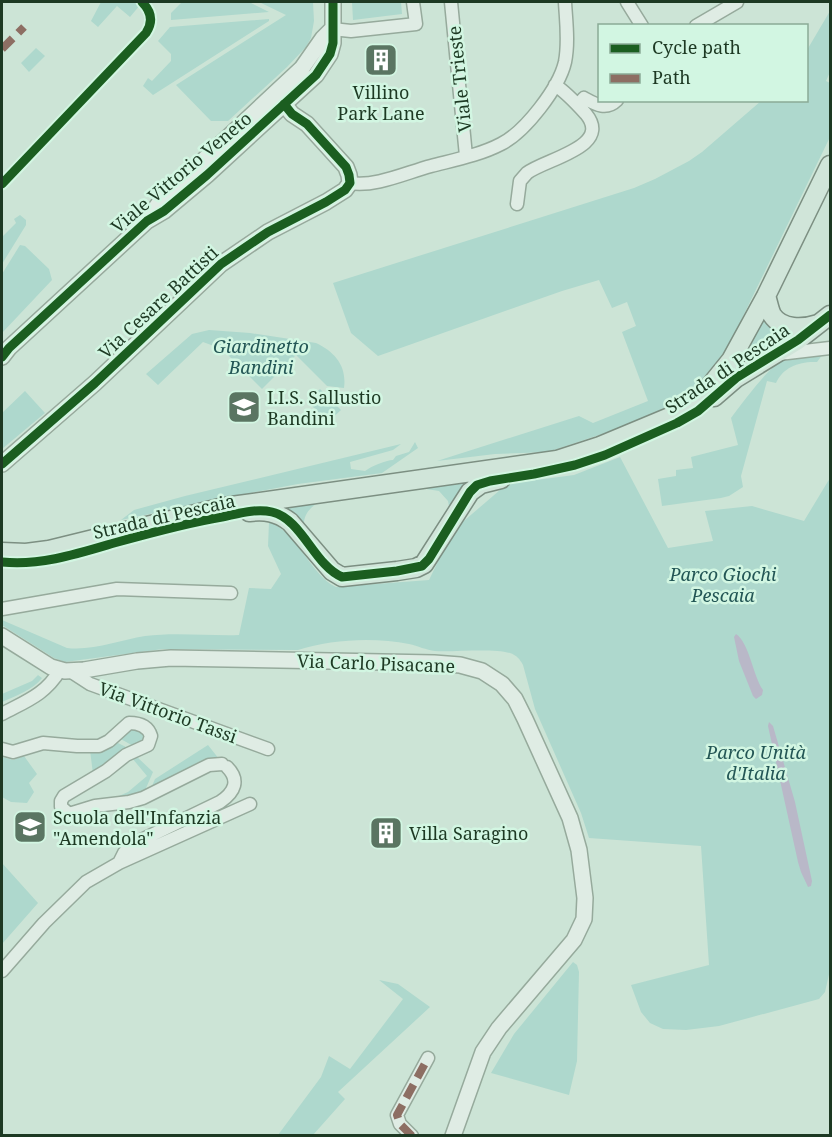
<svg xmlns="http://www.w3.org/2000/svg" width="832" height="1137" font-family="'Noto Serif',serif">
<style>
.green{fill:#aed8cd}
.water{fill:#b9b8c8}
.lines{fill:none;stroke-linecap:round;stroke-linejoin:round}
.minor-casing{stroke:#96aa9c;stroke-width:15}
.tertiary-casing{stroke:#96aa9c;stroke-width:18}
.primary-casing{stroke:#7c8f82;stroke-width:21}
.minor{stroke:#dfece4;stroke-width:12}
.tertiary{stroke:#dfece4;stroke-width:15}
.primary{stroke:#d0e5d9;stroke-width:18}
.quiet{stroke:#8d6e63;stroke-width:8;stroke-dasharray:15 8;stroke-linecap:butt}
.cycleway-casing{stroke:#d2f6e2;stroke-width:13}
.cycleway{stroke:#1b5e20;stroke-width:9}
.labels{text-anchor:middle;dominant-baseline:central;stroke-width:5;stroke-linejoin:round;paint-order:stroke}
.street-label{font-size:18px;fill:#1d3923;stroke:#d2f6e2}
.poi-label{font-size:18px;fill:#1d3923;stroke:#d2f6e2;text-anchor:start}
.park-label{font-size:18px;font-style:italic;fill:#235655;stroke:#d2f6e2}
</style>
<rect width="100%" height="100%" fill="#cce4d6"/>
<path class="green" d="M101 2H136L140 5 130 17 117 6 98 27 91 21Z
M182 2H249L269 12 171 20V13Z
M259 2H313L314 21 311 38 306 47 287 67 228 121H211L176 85 286 15Z
M352 2H401L402 14 353 20Z
M830 11V72L826 81 830 83V137L732 339 720 358 696 387 675 405 647 419 548 452 495 454 437 461 579 416 593 423 648 401 622 332 636 326 627 302 612 308 599 280 562 291 378 356 351 333 333 283 634 188 655 179 689 161 702 152 761 101 806 100 807 50Z
M269 19V21L153 95 143 86 148 78 152 81 171 61V54L158 41 170 27Z
M36 48 45 56 29 72 21 63Z
M20 215 26 220V225L2 264V237L16 223 14 219Z
M20 245 25 246 49 269 52 280 2 333V274Z
M763 319 774 329 787 337 746 362 744 359 745 354Z
M209 330 250 333 316 343C335 352 347 366 344 388L327 386 296 355 262 389 222 349 203 342 158 385 146 374 192 334Z
M821 353 823 354 817 362C800 361 783 367 776 383L767 381 741 476 743 487 729 496 721 498 662 506 658 479 676 476V470L693 468 691 457 738 445 731 418C740 406 768 368 780 362 792 356 808 355 821 353Z
M320 389 341 410 328 422 307 401Z
M25 391 45 413 2 449V413Z
M415 442 418 448 382 473 298 484 240 495 121 520 134 510 185 496 401 444 393 450 350 462 351 469 365 471C370 467 386 460 393 460L396 456 409 452Z
M620 457 668 548 713 541 705 511 752 506 804 521 830 478V970L825 992 819 999 719 1026 686 1030 663 1029 650 1023 641 1012 631 985 709 965 701 846 589 838 581 813 535 709 523 665C520 659 516 655 510 653 492 648 456 652 435 651 426 650 418 646 409 644 375 637 331 639 298 650L163 649 65 662 54 658 2 625V620L67 648C93 651 120 640 145 636 175 632 209 636 239 635L249 588 271 589 281 574 268 546 269 522C299 533 310 575 336 587L429 580 445 547 458 526 507 484 574 475Z
M483 477 450 511 448 501 439 491 420 488Z
M322 500C311 507 303 513 304 527L279 507Z
M11 655 42 678C33 690 15 696 2 702V694L32 681 38 675Z
M140 727 147 739 135 747 119 738 132 728Z
M116 742 130 749 93 774 90 750Z
M208 745 219 759 149 793 155 779Z
M24 756 37 774 29 783 34 792 27 803 11 802 2 797V757L13 760Z
M136 756 153 772 143 795 110 800 128 792 147 776 132 758Z
M2 863 38 903 2 944Z
M573 962 577 965 579 972 577 1061 569 1095 491 1073 514 1034Z
M379 980 398 984 430 1007 338 1092 345 1099 313 1135H278L321 1077 329 1056 350 1069 403 999Z"/>
<path class="water" d="M736 634C749 642 753 676 763 690L762 695 756 699 753 696 739 661 734 637Z
M769 722 773 726 795 802 812 881 811 886 808 887 801 872 798 862 768 726Z"/>
<g class="lines">
<g class="minor-casing">
<path id="minor" d="M451 2 466 156
M627 2 642 26
M696 26 737 2
M332 29 351 31 416 24 413 2
M578 105 584 98C595 104 606 111 617 100
M350 183C376 187 405 173 431 166 454 160 480 155 501 144 525 132 559 88 565 62 569 42 566 21 565 2
M517 204 520 181 527 173C545 159 613 147 586 114 576 103 567 93 555 85
M779 354 830 348
M2 609 117 589 231 593
M70 671 90 684 268 749
M2 714C26 701 45 695 60 670
M2 749 13 752 43 743 77 746H99L109 741 129 723C139 723 148 726 151 736L148 745 126 755 106 771 64 796 61 801V807L69 814 95 806 129 802 143 798 209 765 222 764
M119 863 124 853 131 845 220 802C235 792 240 780 227 767
M2 971 44 923 86 882 119 863 250 804
M412 1136 400 1124 397 1115 428 1058"/>
</g>
<g class="tertiary-casing">
<path id="tertiary" d="M149 217 163 198 302 68 323 38 332 29
M2 357 9 348 147 221 164 211 207 175 316 75 330 54 333 43V2
M2 464 95 383 221 264 268 232 326 202 345 190 350 183 349 175 346 167 307 124 292 114 284 104
M2 636 51 667 65 671 84 670 137 661 171 658 434 663 460 665 482 671 502 684 515 699 525 719 570 818 579 850 585 898 584 919 574 940 499 1028 483 1052 453 1136"/>
</g>
<g class="primary-casing">
<path id="primary" d="M766 296C768 301 769 309 772 315 782 330 803 329 818 324
M714 397 736 378 798 340 830 315
M249 512C265 510 277 512 290 522L332 571 342 577 397 571 416 568 424 564 470 492 481 484 501 479
M2 552 26 553 49 550 224 507 557 460 600 446 672 416 706 391 731 360 766 296 830 165"/>
</g>
<use href="#minor" class="minor"/>
<use href="#tertiary" class="tertiary"/>
<use href="#primary" class="primary"/>
<path class="quiet" d="M2 49 24 27
M412 1136 400 1124 397 1115 428 1058"/>
<g class="cycleway-casing">
<path id="cycleway" d="M2 184 146 33C154 21 151 11 142 2
M2 357 9 348 147 221 164 211 207 175 316 75 330 54 333 43V2
M2 464 95 383 221 264 268 232 326 202 345 190 350 183 349 175 346 167 307 124 292 114 284 104
M2 562C40 566 77 554 114 543 150 533 186 523 222 517 237 514 256 508 272 512 302 519 314 565 342 577L397 571 422 566 429 559 470 492 477 485 490 481 534 474 575 465 605 455 677 423 698 411 736 378 798 340 830 315"/>
</g>
<use href="#cycleway" class="cycleway"/>
</g>
<defs>
<g id="building-square" transform="scale(1.725)"><rect x="-9" y="-9" width="18" height="18" rx="4" fill="#5a7562" stroke="#d2f6e2"/><path d="M-4-6H4V6H1V3H-1V6H-4ZM-2.5-4.3h1.7v1.8h-1.7ZM.8-4.3h1.7v1.8H.8ZM-2.5-1h1.7V.8h-1.7ZM.8-1h1.7V.8H.8Z" fill="#fff"/></g>
<g id="school-square" transform="scale(1.725)"><rect x="-9" y="-9" width="18" height="18" rx="4" fill="#5a7562" stroke="#d2f6e2"/><path d="M0-5L7-2L0 1L-7-2ZM-4 1L0 2.5L4 1V4Q0 6-4 4Z" fill="#fff"/></g>
</defs>
<g fill-rule="evenodd">
<use href="#building-square" x="381" y="60"/>
<use href="#school-square" x="244" y="407"/>
<use href="#school-square" x="30" y="827"/>
<use href="#building-square" x="386" y="833"/>
</g>
<g class="labels">
<g class="street-label">
<text transform="translate(459 79) rotate(-96)">Viale Trieste</text>
<text transform="translate(181 172) rotate(-40)">Viale Vittorio Veneto</text>
<text transform="translate(158 302) rotate(-43)">Via Cesare Battisti</text>
<text transform="translate(727 368) rotate(-34)">Strada di Pescaia</text>
<text transform="translate(164 516) rotate(-13)">Strada di Pescaia</text>
<text transform="translate(376 663) rotate(2)">Via Carlo Pisacane</text>
<text transform="translate(168 712) rotate(20)">Via Vittorio Tassi</text>
</g>
<g class="poi-label">
<text x="381" y="92" text-anchor="middle">Villino<tspan x="381" dy="21">Park Lane</tspan></text>
<text x="267" y="397">I.I.S. Sallustio<tspan x="267" dy="21">Bandini</tspan></text>
<text x="53" y="817">Scuola dell'Infanzia<tspan x="53" dy="21">"Amendola"</tspan></text>
<text x="409" y="833">Villa Saragino</text>
</g>
<g class="park-label">
<text x="261" y="346">Giardinetto<tspan x="261" dy="21">Bandini</tspan></text>
<text x="723" y="574">Parco Giochi<tspan x="723" dy="21">Pescaia</tspan></text>
<text x="756" y="752">Parco Unità<tspan x="756" dy="21">d'Italia</tspan></text>
</g>
</g>
<rect width="832" height="1137" fill="none" stroke="#1d3923" stroke-width="6"/>
<rect x="598" y="24" width="210" height="78" fill="#d2f6e2" stroke="#8aaa96" stroke-width="1.5"/>
<rect x="610" y="44" width="30" height="9" fill="#1b5e20" stroke="#8aaa96" stroke-width="1.5"/>
<text x="652" y="54" font-size="18" fill="#1d3923">Cycle path</text>
<rect x="610" y="74" width="30" height="9" fill="#8d6e63" stroke="#8aaa96" stroke-width="1.5"/>
<text x="652" y="84" font-size="18" fill="#1d3923">Path</text>
</svg>
